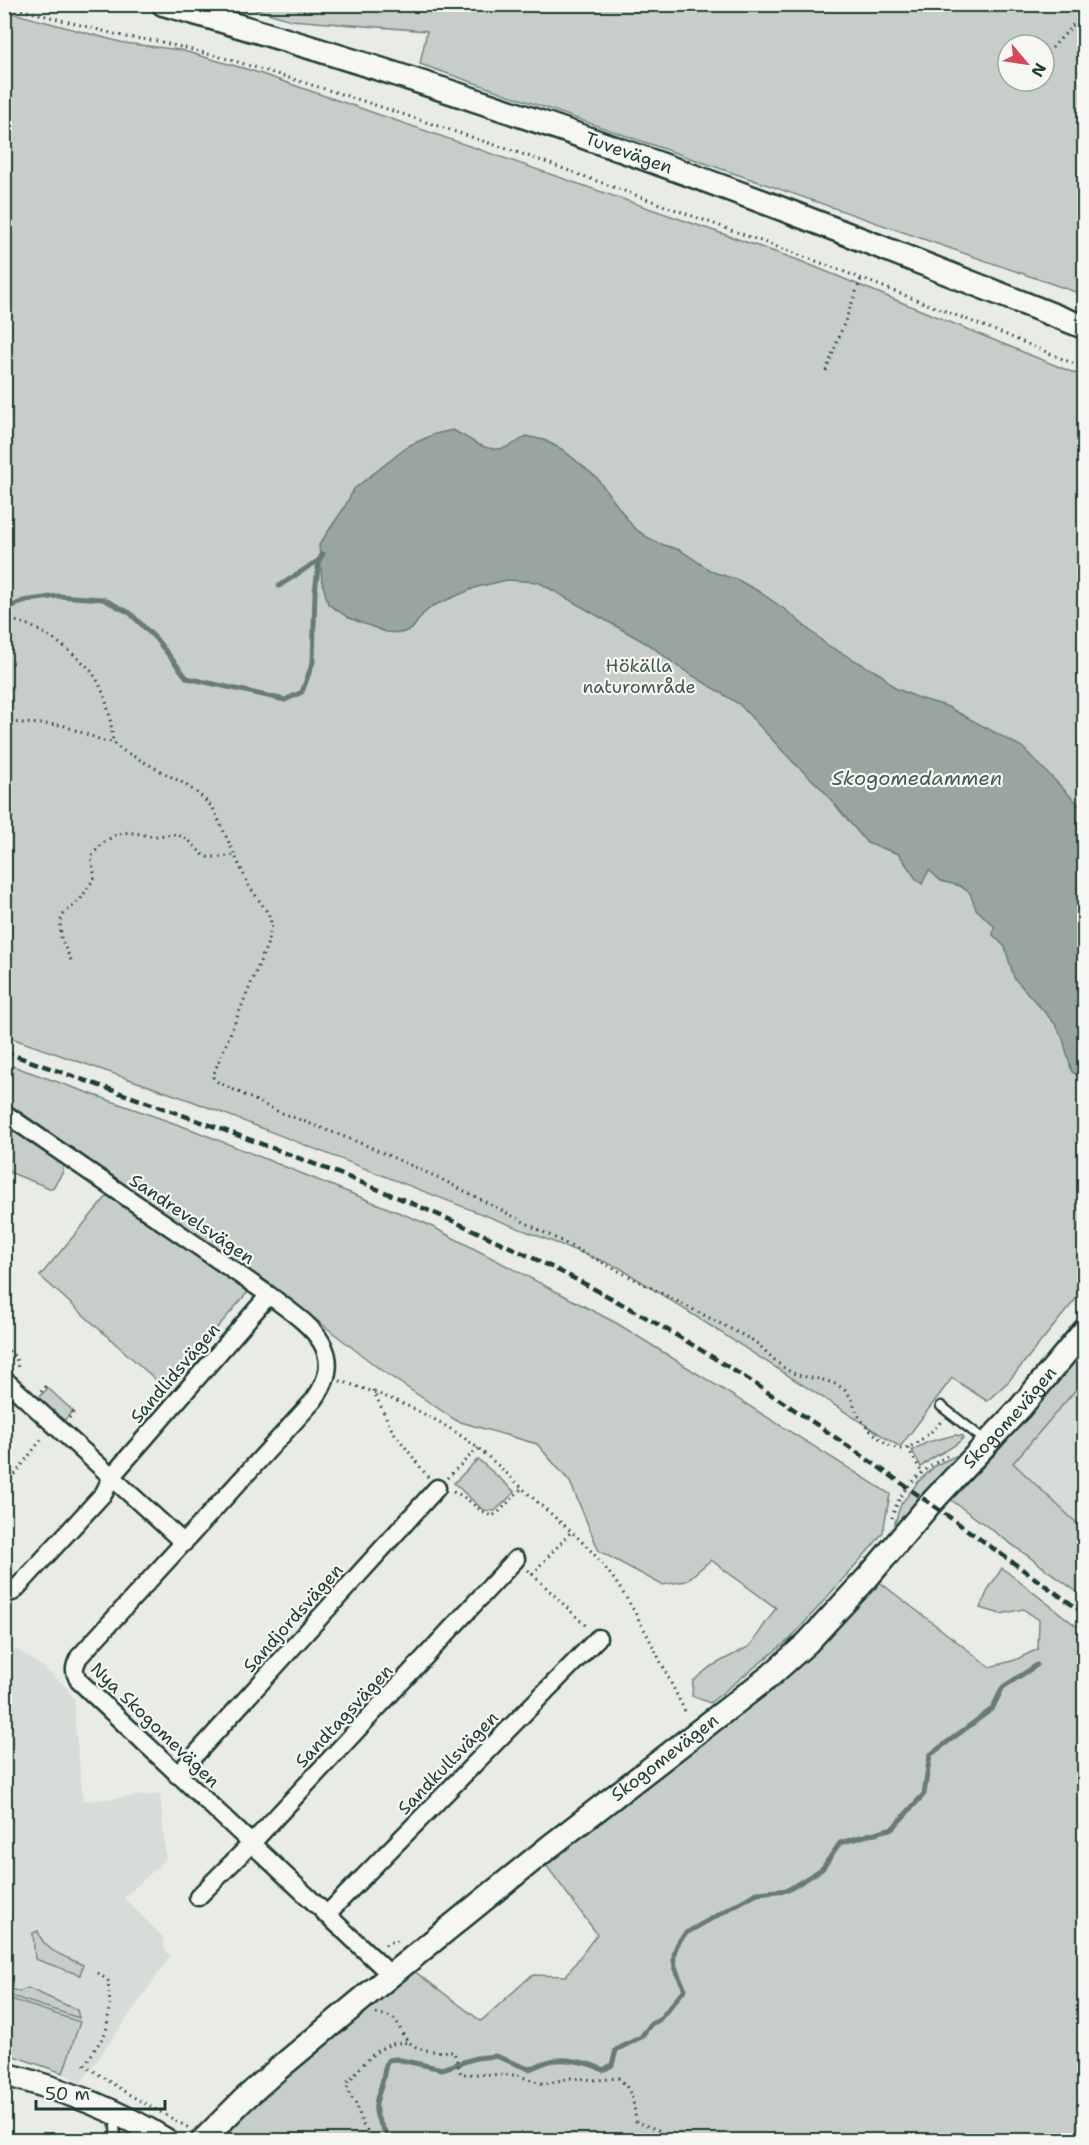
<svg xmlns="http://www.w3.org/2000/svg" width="1089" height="2145" font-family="'Shantell Sans',sans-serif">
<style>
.built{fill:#d8dcd8}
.green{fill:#c7cec9;stroke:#73867e;stroke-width:1.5;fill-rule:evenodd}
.water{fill:#99a6a0;stroke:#687c75;stroke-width:1.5}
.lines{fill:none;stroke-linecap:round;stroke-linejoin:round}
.stream{stroke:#687c75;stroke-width:5}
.lane-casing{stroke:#1f3d34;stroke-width:13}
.street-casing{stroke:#1f3d34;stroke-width:21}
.secondary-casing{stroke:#1f3d34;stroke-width:27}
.path{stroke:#1f3d34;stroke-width:3;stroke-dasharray:1.5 4.5;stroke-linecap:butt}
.lane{stroke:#f6f6f2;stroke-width:8}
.street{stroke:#f6f6f2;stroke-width:16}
.secondary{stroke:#f6f6f2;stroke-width:22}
.rail{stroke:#1f3d34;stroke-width:4.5;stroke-dasharray:9 4.5;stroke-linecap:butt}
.labels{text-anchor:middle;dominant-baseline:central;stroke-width:4.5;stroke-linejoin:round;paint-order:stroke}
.street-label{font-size:18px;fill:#1f3d34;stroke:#f6f6f2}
.park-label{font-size:18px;fill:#415a52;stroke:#f6f6f2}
.water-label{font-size:20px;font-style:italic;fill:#445c54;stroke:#f6f6f2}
</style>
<rect width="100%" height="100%" fill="#e9ebe7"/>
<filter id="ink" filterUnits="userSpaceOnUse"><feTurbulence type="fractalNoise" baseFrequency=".0167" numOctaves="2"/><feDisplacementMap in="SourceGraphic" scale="12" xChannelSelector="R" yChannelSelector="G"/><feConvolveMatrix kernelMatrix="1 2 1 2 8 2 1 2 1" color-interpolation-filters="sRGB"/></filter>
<g filter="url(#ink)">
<path class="built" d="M1084 1380V1530L1013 1463Z
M16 1649 42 1666 65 1686 75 1700V1723L83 1801 160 1794 166 1859 124 1898 163 1937 165 1951 171 1956 81 2083 63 2073 5 2053 4 1651 9 1655Z"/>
<path class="green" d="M241 5H1084V295L420 64 427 31 291 20ZM1008 45H1044V81H1008Z
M5 11 124 43 180 50 253 71 798 260 1084 377V1289L1008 1382 987 1401 952 1378 900 1447 620 1268 192 1101 5 1036Z
M4 1063 193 1130 425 1223 618 1324 890 1494 883 1532 874 1544 791 1638 710 1703 692 1696 693 1681 710 1667 750 1646 776 1608 711 1560 686 1581 662 1585 599 1551 570 1482 537 1444 457 1421 381 1370 261 1277 165 1388 40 1276 119 1182 5 1101Z
M5 1125 63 1164V1172L52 1189 9 1172 5 1180Z
M1084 1343V1380L1013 1463 1084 1530V1597L951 1500 1000 1449Z
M48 1388 73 1411 61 1424 35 1401Z
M955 1435 963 1436V1438C952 1451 933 1454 921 1467L912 1450 928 1442Z
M973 1445 892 1532 901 1504 918 1482 936 1465 962 1453Z
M477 1460H479L515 1492 495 1511 483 1510 454 1483Z
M1002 1568 1084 1632V2140H224L244 2113 414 1971 481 2021 532 1975 566 1976 597 1934 546 1865 738 1714 878 1581 990 1667 1015 1660 1038 1649 1039 1620 1023 1609 1001 1614 980 1608 989 1588Z
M38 1931C44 1952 65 1956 83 1965L80 1975 35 1959 33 1933Z
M5 1985 18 1992 28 1988 77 2010 79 2018 5 1994Z
M5 1997 80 2022 63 2073 5 2053Z"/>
<path class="water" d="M453 430C484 447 494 460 526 436L544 440 563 450 597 478 633 527 647 537 658 543 680 550 713 572 738 580 758 591 787 611 827 645 882 675 895 688 919 698 946 706 1022 747 1084 810V1079L1072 1072 1063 1039 1056 1025 1014 978 1005 947 993 935 994 926 976 909 970 893 960 886 941 881 929 870 922 884 916 879 899 854 867 843 822 789 793 762 739 704 677 666 651 646 538 582 507 580 477 587 433 606 423 614 412 629 401 633 386 632 349 618 328 604 322 581 319 545 344 508 354 489 410 445 435 434Z"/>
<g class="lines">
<path class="stream" d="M279 586 319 560
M4 610 23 601 58 596 103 599 130 613 156 639 187 678 285 700 302 692 313 662 315 592 319 560 323 554
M397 2140C388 2136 386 2134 381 2125 370 2106 379 2097 383 2079 385 2071 384 2067 388 2060L396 2059 442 2069 476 2058 496 2056 529 2069C536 2067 540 2064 547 2062 561 2056 591 2063 603 2070L612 2065 616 2050 641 2037 651 2024 659 2020 685 1989C673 1967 667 1952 686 1933L757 1893 788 1890 822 1869 840 1843 893 1828 924 1794 930 1755 992 1709 1003 1687 1037 1665"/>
<g class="lane-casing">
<path id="lane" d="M941 1406 987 1442
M116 2140 115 2126 120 2117"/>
</g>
<g class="street-casing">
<path id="street" d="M4 1113 269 1295C306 1323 351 1349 314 1400L79 1657C74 1667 73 1671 79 1681L391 1975
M4 1379 184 1543
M13 1592 104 1493 112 1476 269 1295
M177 1775 437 1488
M198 1897 251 1844 516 1559
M326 1915 598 1638"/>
</g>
<g class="secondary-casing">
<g id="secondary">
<path id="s1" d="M163 4C368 62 569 129 769 204 875 244 979 286 1084 327"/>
<path d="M4 2074C62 2089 116 2109 166 2140"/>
<path id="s2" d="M203 2140 243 2100 278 2069 391 1975 549 1847 770 1676 807 1643 868 1577 930 1504 1020 1408 1084 1331"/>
</g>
</g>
<path class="path" d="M4 5 126 37 157 41 228 59 357 99 534 158 832 267 1004 334 1084 368
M1052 48 1084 13
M826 371 861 279
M4 620C11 621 17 621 23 623 42 629 83 658 94 675 107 695 111 719 113 742L120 749 183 783 200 795 213 808 249 886 268 913 272 925 267 945 216 1068 213 1077 218 1082 277 1111 363 1144 441 1179 754 1341C766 1350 776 1364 789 1371 804 1380 825 1376 842 1388 852 1395 853 1405 858 1415 864 1426 888 1449 901 1449 911 1450 936 1429 942 1420
M4 722 62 725 104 741 113 742
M71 960 61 939 60 922 64 914 80 900 95 877 91 857C101 843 116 830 134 833 142 834 150 837 158 836 166 835 172 833 181 836 192 840 197 851 206 857H222L235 855
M4 1287 7 1289 4 1292
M4 1347 16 1357 18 1369
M340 1381C387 1395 432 1414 471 1443 493 1459 513 1480 533 1498 555 1518 580 1537 599 1560 637 1605 660 1663 687 1715
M373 1390 392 1430 428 1477
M41 1392 48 1384
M69 1418 76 1410
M908 1448 921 1471
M447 1478 478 1448
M4 1489 43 1437
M453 1492C469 1497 477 1511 492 1516L498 1513 522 1488
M892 1518C899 1489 922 1470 947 1456
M528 1570 586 1626
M532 1574 571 1532
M385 1945 390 1942 401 1941
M98 1973 108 1981 110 2004 106 2032 85 2065 128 2094 189 2128
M376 2014C405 2016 394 2028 409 2042 420 2053 441 2051 454 2052L461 2074 516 2075 544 2084 571 2078 598 2080 618 2078C633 2089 634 2105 636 2122L658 2130 668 2140
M375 2140 362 2124 357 2105 349 2094 347 2083C365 2063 379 2040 408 2043"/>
<use href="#lane" class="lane"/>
<use href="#street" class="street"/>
<use href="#secondary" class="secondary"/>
<path class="rail" d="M4 1052C199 1121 397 1187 581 1282 758 1374 922 1499 1084 1613"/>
</g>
</g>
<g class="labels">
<g class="street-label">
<text stroke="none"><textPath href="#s1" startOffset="489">Tuvevägen</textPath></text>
<text transform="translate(192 1219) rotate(34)">Sandrevelsvägen</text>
<text transform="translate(175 1373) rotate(-49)">Sandlidsvägen</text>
<text stroke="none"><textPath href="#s2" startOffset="1086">Skogomevägen</textPath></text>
<text transform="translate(293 1618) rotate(-48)">Sandjordsvägen</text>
<text transform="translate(344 1716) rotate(-47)">Sandtagsvägen</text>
<text transform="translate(155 1725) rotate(44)">Nya Skogomevägen</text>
<text stroke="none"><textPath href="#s2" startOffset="600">Skogomevägen</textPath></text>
<text transform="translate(448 1763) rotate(-46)">Sandkullsvägen</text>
</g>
<g class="park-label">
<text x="639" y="666">Hökälla<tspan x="639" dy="21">naturområde</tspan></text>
</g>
<g class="water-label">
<text x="917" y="778">Skogomedammen</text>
</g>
</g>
<rect width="1089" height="2145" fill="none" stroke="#f6f6f2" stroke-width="24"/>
<rect x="12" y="12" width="1065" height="2121" fill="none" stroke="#1f3d34" stroke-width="2" filter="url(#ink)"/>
<g transform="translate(1026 63) rotate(119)"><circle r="28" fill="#f6f6f2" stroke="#a0aca6" stroke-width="1.5"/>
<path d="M0-4.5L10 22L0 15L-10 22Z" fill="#d1495b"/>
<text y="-9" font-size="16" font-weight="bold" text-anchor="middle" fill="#1f3d34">N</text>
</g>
<path d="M36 2100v9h129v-9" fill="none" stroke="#1f3d34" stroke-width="3"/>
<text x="45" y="2100" font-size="18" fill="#1f3d34" stroke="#f6f6f2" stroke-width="4.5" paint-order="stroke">50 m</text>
</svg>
